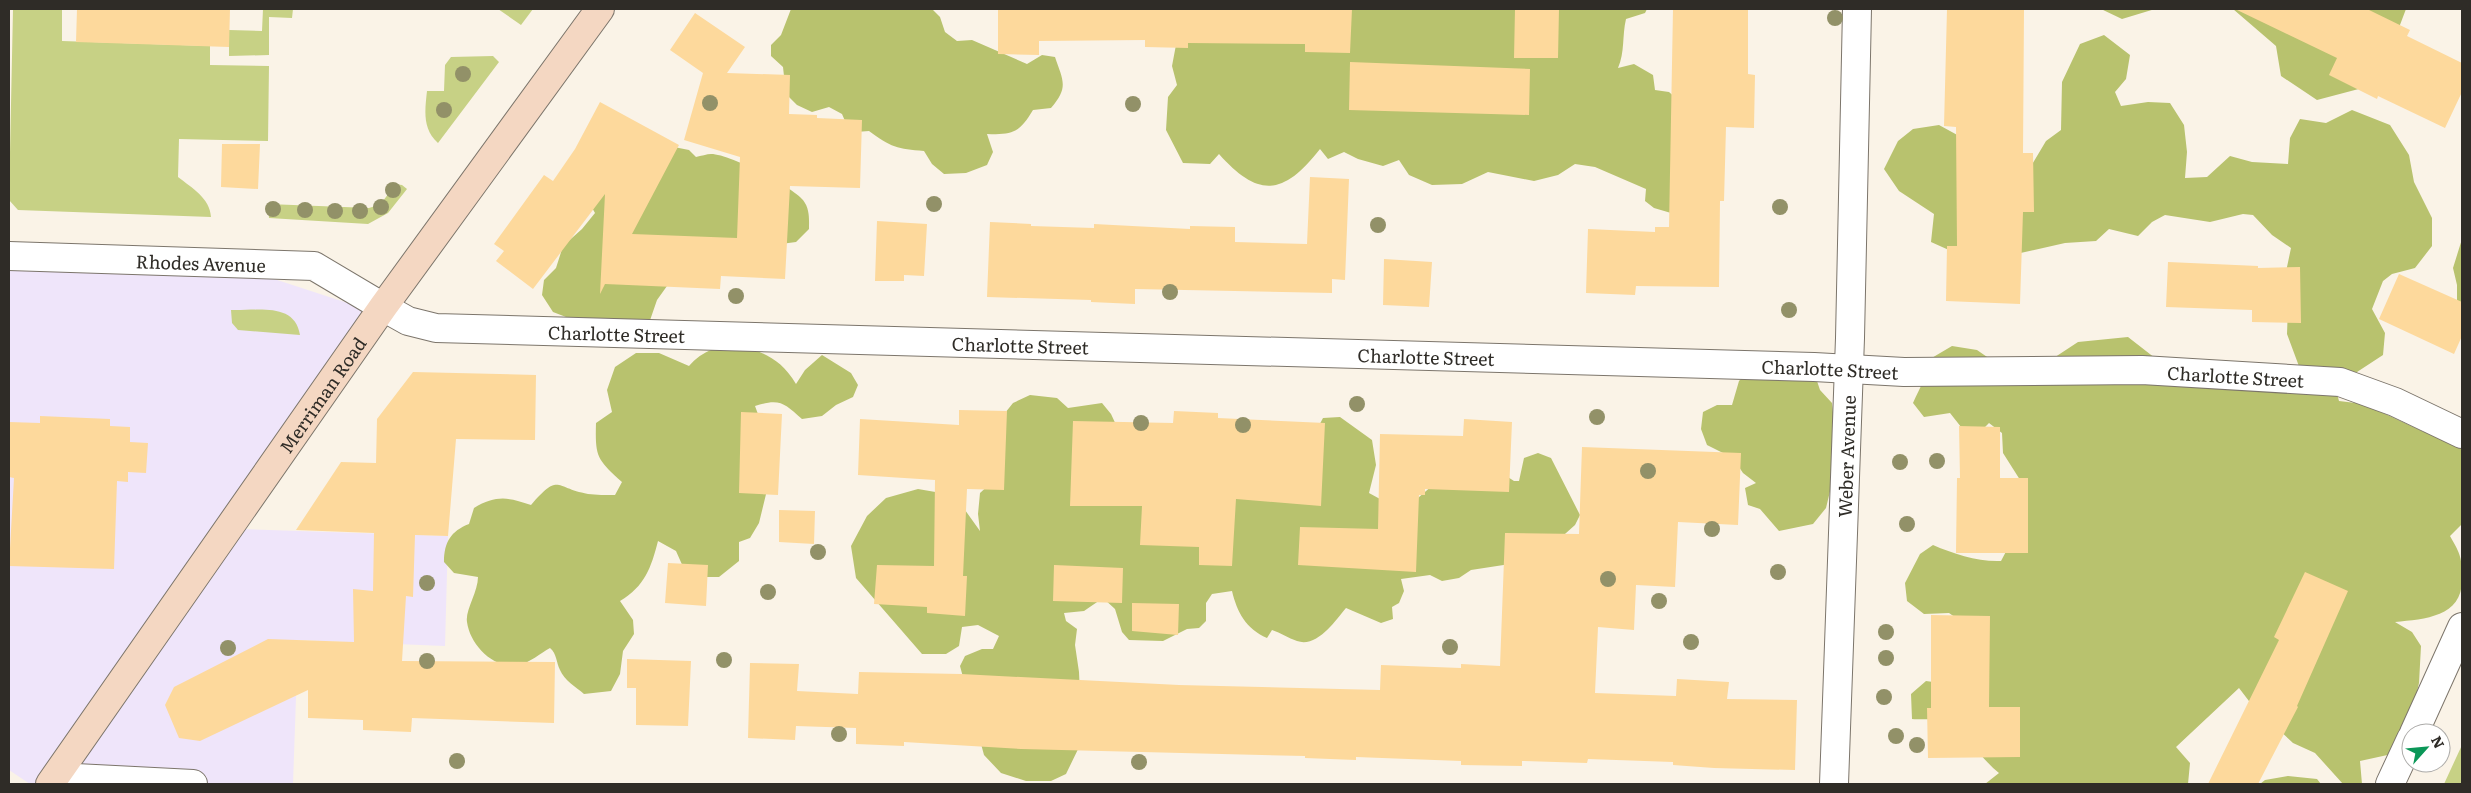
<svg xmlns="http://www.w3.org/2000/svg" width="2471" height="793" font-family="Literata,serif">
<style>
.commercial{fill:#efe5fa}
.green{fill:#c7d185}
.forest{fill:#b8c26e}
.building{fill:#fdd99c}
.lines{fill:none;stroke-linecap:round;stroke-linejoin:round}
.minor-casing{stroke:#7c756b;stroke-width:30}
.tertiary-casing{stroke:#7c756b;stroke-width:30}
.secondary-casing{stroke:#7c756b;stroke-width:30}
.minor{stroke:#fff;stroke-width:28}
.tertiary{stroke:#fff;stroke-width:28}
.secondary{stroke:#f4d7c2;stroke-width:28}
.tree{fill:#929168}
.labels{text-anchor:middle;dominant-baseline:central;stroke-width:4;stroke-linejoin:round;paint-order:stroke}
.street-label{font-size:18px;fill:#2f2c27;stroke:#fff}
</style>
<rect width="100%" height="100%" fill="#faf3e7"/>
<path class="commercial" d="M9 270 268 277 366 309 241 529 448 536 445 646 298 640 293 784H30L9 770Z"/>
<path class="green" d="M13 9H62V41L210 46V65L269 66 268 141 179 139 178 177C192 188 210 198 211 217L18 210 9 200Z
M263 9H293L292 18 269 17V55L229 56V30L262 31Z
M498 9H533L521 25Z
M493 56 499 62 438 143C422 129 425 110 427 91H444L445 65 451 57Z
M394 184 402 185 407 189 388 213 368 224 269 218 268 204 369 208C383 205 387 196 394 184Z
M231 310C257 311 295 302 300 335L238 330 232 323Z
M2462 745V784H2444Z"/>
<path class="forest" d="M791 9H932L940 17 945 32 957 41 972 40 1027 64 1042 55 1055 57C1063 81 1069 87 1051 108L1033 110C1019 133 1013 135 987 134L993 152 987 165 966 173 944 174 932 164 924 151C898 149 890 147 869 131L856 132 848 128 842 114 829 107 812 112 797 105 786 94 783 67 771 56V45L781 35Z
M1201 9H1647L1645 13 1626 19C1622 36 1625 52 1618 68L1634 64 1653 75 1655 90 1669 92 1687 108 1671 213 1654 208 1645 201 1646 189 1595 167 1575 164 1558 175 1534 181 1488 172 1462 184 1432 185 1409 175 1399 160 1383 166 1358 159 1344 152 1328 159 1320 149C1284 195 1259 199 1219 154L1210 164 1183 163 1166 130 1168 97 1177 85 1172 66 1179 29 1204 13Z
M2101 9H2155L2122 19Z
M2233 9H2406L2389 54 2370 86 2317 100 2281 76 2276 46Z
M2104 35 2130 55 2126 79 2115 92 2121 106 2148 102 2170 103 2184 125 2187 152 2185 178 2207 177 2230 156 2252 162 2288 164 2290 138 2300 119 2326 123 2352 110 2390 125 2409 155 2414 182 2432 218V246L2415 268 2392 274 2383 281 2372 309 2385 333 2383 355 2357 372 2333 379 2339 401 2364 404 2424 432 2450 429 2462 438V524L2450 536C2461 555 2462 558 2462 580 2462 617 2425 619 2395 622L2412 632 2421 646 2419 683 2412 713 2392 754 2360 761 2362 784H2343L2315 753 2293 743 2252 705 2239 688 2176 747 2190 763 2188 784H1985L1999 773C1982 760 1965 732 1948 722 1939 718 1921 720 1912 719L1911 694 1926 681 1947 684 1962 622 1949 613 1924 614 1907 601 1905 583 1920 554 1933 545C1954 554 1978 562 2001 561L2010 544 2022 483 2003 453 2002 433 1989 423 1982 430 1965 432 1950 413 1924 417 1913 403C1920 387 1927 377 1930 359L1952 346 1977 350 1990 359 2040 367 2078 342 2128 337 2155 358 2175 387 2300 369 2287 334 2288 306 2283 286 2291 248 2272 235 2253 215 2243 214 2210 222 2165 215 2152 222 2138 236 2109 229 2096 241 2065 243 2016 254 1960 255 1931 242 1934 214 1899 191 1884 169 1898 141 1913 129 1939 125 2027 173 2046 141 2061 130 2062 82 2080 44Z
M669 146 689 150 696 157C701 156 707 154 711 154 730 154 791 186 803 200 810 209 809 219 809 229L796 242 781 244 667 286 657 300 647 329 578 326 566 317 553 312 542 295 544 280 556 268 563 246 582 229 595 213 585 195Z
M2462 239V314L2457 309V285L2453 268Z
M739 344C766 354 781 359 796 384L805 370 822 355 851 373 858 385 853 397 836 405 822 416 802 419C784 403 780 398 755 406L762 425 768 486 759 523 750 538 739 542V561L719 577H699L684 569 676 551 658 541C651 568 645 586 620 601L633 620 634 634 623 651 620 674 611 691 584 694C576 687 564 680 560 670 556 662 557 654 550 648 541 653 529 663 519 665 494 670 470 645 467 622 465 610 478 592 478 577L454 573 444 562C444 542 451 531 469 524L474 508C496 495 508 497 531 505 560 472 554 488 588 494 596 495 606 495 615 495L622 482C597 459 595 457 596 423L612 412 607 390 615 367 636 353H659L689 366C703 350 719 346 739 344Z
M1758 361 1816 378 1820 390 1832 403 1838 458 1826 508 1813 524 1779 531 1760 509 1748 505 1745 488 1756 483 1743 473 1733 458 1707 445 1701 429 1703 412 1717 405H1732L1739 381Z
M1030 395 1057 398 1068 408 1102 403 1111 414 1124 442 1314 435 1323 418 1340 417 1372 440 1376 465 1369 493 1391 505 1411 504 1433 485 1494 468 1514 481H1519L1524 458 1538 453 1551 458 1580 515 1575 525 1556 542 1510 564 1471 570 1459 578 1442 581 1430 575 1401 579 1404 591 1399 603 1392 607 1393 619 1381 623 1346 608C1335 621 1317 648 1297 641 1288 638 1281 633 1272 630L1267 638C1246 629 1237 612 1232 591L1212 594 1206 603V621L1199 628 1187 629 1163 641 1129 640 1122 632 1115 609 1103 598 1084 611 1064 613 1066 621 1077 629 1075 645 1079 672 1082 741 1066 774 1051 781H1026L1001 773 984 755 960 666 965 656 982 649H993L999 636 978 625 962 627 959 646 946 654H922L856 578 851 546 867 516 886 498 918 489 947 494 965 510 980 531 978 514 980 493 991 483 993 428 1013 403Z
M2288 776 2317 779 2321 784H2260L2265 780Z"/>
<path class="building" d="M77 9H230L229 47 76 42Z
M998 9H1352L1350 53 1305 52V44L1188 43V48L1145 47V40L1039 41V55L998 54Z
M1515 9H1559L1558 58H1514Z
M1673 9H1748V74L1755 75 1754 128 1726 127 1724 201H1720L1719 287 1636 286 1635 295 1586 293 1588 229 1655 232V227H1669Z
M1947 9H2024L2023 153H2033L2034 212H2023L2020 304 1946 301 1947 246H1957L1956 127 1944 126Z
M2235 9H2367L2410 30 2407 36 2462 63V92L2445 128 2378 96 2377 99 2329 75 2337 58Z
M695 13 745 47 727 73 790 75 789 114 817 115V118L862 120 860 188 790 186 785 279 721 276 720 289 605 284 600 294 605 194 533 289 496 261 504 251 494 244 544 175 553 181 575 149 600 102 679 145 632 234 737 238 740 157 684 140 703 73 670 50Z
M1350 62 1530 69 1529 115 1349 110Z
M222 144H260L258 189 221 187Z
M1310 177 1349 179 1345 280 1332 279V293L1135 289V304L1091 302V300L987 297 990 222 1031 224V226L1094 228V224L1190 229V226L1235 227V242L1307 244Z
M877 221 927 224 924 276 904 275V281H875Z
M1384 259 1432 262 1429 307 1383 305Z
M2168 262 2258 266V268L2300 267 2301 323 2252 322V310L2166 307Z
M2399 274 2462 302V336L2454 354 2379 319Z
M413 372 536 375 535 440 456 439 448 536 415 535 413 597 406 596 402 661 555 662 554 723 412 718 411 732 363 730V720L308 718V690L200 741 179 738 165 705 174 687 268 639 354 642 353 589 373 591 374 533 296 530 341 462 376 463 377 419Z
M959 410 1007 411 1004 490 967 489 963 576H967L965 616 927 613V607L874 604 877 565 934 566 935 480 858 475 860 419 959 425Z
M1174 411 1218 413V418L1325 423 1321 506 1236 499 1232 566 1199 565V547L1140 545 1142 506H1070L1073 421 1173 423Z
M741 412 782 414 778 495 739 493Z
M40 416 110 419V426L130 427V442L148 443 146 473 128 472V482L117 481 114 569 9 566 14 478 9 477V422L40 423Z
M1464 419 1512 422 1509 492 1425 489V495H1419L1416 572 1298 565 1300 527 1378 529 1380 434 1463 436Z
M1959 426 2000 427V478H2028V553H1956L1957 478H1960Z
M1582 447 1741 453 1738 525 1678 522 1675 587 1636 585 1634 630 1598 627 1595 693 1676 696 1677 679 1729 682 1727 699 1797 700 1795 770 1714 768 1673 765V762L1588 759 1587 763 1522 761V766L1461 765V761L1356 757V760L1305 758V756L1021 749 904 742V746L856 744V728L796 726 795 740 748 738 750 663 799 664 797 691 858 694 859 672 961 674 1179 685 1380 690 1381 665 1461 668V664L1500 666 1505 533 1579 534Z
M779 510 815 511 814 544 779 542Z
M668 563 708 565 706 606 665 603Z
M1054 565 1123 568 1122 603 1053 601Z
M2305 572 2348 591 2297 706 2298 707 2258 784H2208L2279 640 2274 637Z
M1132 603 1179 604 1178 635 1132 631Z
M1931 615 1990 616 1989 707H2020V757L1928 758 1927 708H1931Z
M627 659 691 661 688 726 636 725V688H627Z"/>
<g class="lines">
<g class="minor-casing">
<g id="minor">
<path id="s1" d="M383 307 408 321 436 328 1814 367 1904 372 2142 370 2340 382 2395 402 2462 434"/>
<path d="M2414 733 2462 627"/>
<path d="M56 777 193 784"/>
<path id="s2" d="M1834 784 1850 338 1857 9"/>
<path d="M2390 784 2411 739"/>
</g>
</g>
<g class="tertiary-casing">
<g id="tertiary">
<path id="s3" d="M9 256 314 266 383 307"/>
</g>
</g>
<g class="secondary-casing">
<g id="secondary">
<path id="s4" d="M50 784 383 307 600 9"/>
</g>
</g>
<use href="#minor" class="minor"/>
<use href="#tertiary" class="tertiary"/>
<use href="#secondary" class="secondary"/>
</g>
<g class="tree">
<circle cx="1835" cy="18" r="8"/>
<circle cx="463" cy="74" r="8"/>
<circle cx="710" cy="103" r="8"/>
<circle cx="1133" cy="104" r="8"/>
<circle cx="444" cy="110" r="8"/>
<circle cx="393" cy="190" r="8"/>
<circle cx="934" cy="204" r="8"/>
<circle cx="381" cy="207" r="8"/>
<circle cx="1780" cy="207" r="8"/>
<circle cx="273" cy="209" r="8"/>
<circle cx="305" cy="210" r="8"/>
<circle cx="335" cy="211" r="8"/>
<circle cx="360" cy="211" r="8"/>
<circle cx="1378" cy="225" r="8"/>
<circle cx="1170" cy="292" r="8"/>
<circle cx="736" cy="296" r="8"/>
<circle cx="1789" cy="310" r="8"/>
<circle cx="1357" cy="404" r="8"/>
<circle cx="1597" cy="417" r="8"/>
<circle cx="1141" cy="423" r="8"/>
<circle cx="1243" cy="425" r="8"/>
<circle cx="1937" cy="461" r="8"/>
<circle cx="1900" cy="462" r="8"/>
<circle cx="1648" cy="471" r="8"/>
<circle cx="1907" cy="524" r="8"/>
<circle cx="1712" cy="529" r="8"/>
<circle cx="818" cy="552" r="8"/>
<circle cx="1778" cy="572" r="8"/>
<circle cx="1608" cy="579" r="8"/>
<circle cx="427" cy="583" r="8"/>
<circle cx="768" cy="592" r="8"/>
<circle cx="1659" cy="601" r="8"/>
<circle cx="1886" cy="632" r="8"/>
<circle cx="1691" cy="642" r="8"/>
<circle cx="1450" cy="647" r="8"/>
<circle cx="228" cy="648" r="8"/>
<circle cx="1886" cy="658" r="8"/>
<circle cx="724" cy="660" r="8"/>
<circle cx="427" cy="661" r="8"/>
<circle cx="1884" cy="697" r="8"/>
<circle cx="839" cy="734" r="8"/>
<circle cx="1896" cy="736" r="8"/>
<circle cx="1917" cy="745" r="8"/>
<circle cx="457" cy="761" r="8"/>
<circle cx="1139" cy="762" r="8"/>
</g>
<g class="labels">
<g class="street-label">
<text stroke="none"><textPath href="#s3" startOffset="192">Rhodes Avenue</textPath></text>
<text stroke="none"><textPath href="#s1" startOffset="238">Charlotte Street</textPath></text>
<text stroke="none"><textPath href="#s1" startOffset="642">Charlotte Street</textPath></text>
<text stroke="none"><textPath href="#s1" startOffset="1048">Charlotte Street</textPath></text>
<text stroke="none"><textPath href="#s1" startOffset="1452">Charlotte Street</textPath></text>
<text stroke="none"><textPath href="#s1" startOffset="1858">Charlotte Street</textPath></text>
<text stroke="none"><textPath href="#s4" startOffset="475">Merriman Road</textPath></text>
<text stroke="none"><textPath href="#s2" startOffset="328">Weber Avenue</textPath></text>
</g>
</g>
<rect width="2471" height="793" fill="none" stroke="#2f2c27" stroke-width="20"/>
<g transform="translate(2426 748) rotate(63)"><circle r="24" fill="#ffffff" stroke="#acaba9"/>
<path d="M0-4L9 19L0 12L-9 19Z" fill="#0b9758"/>
<text y="-8" font-size="14" font-weight="bold" text-anchor="middle" fill="#2f2c27">N</text>
</g>
</svg>
